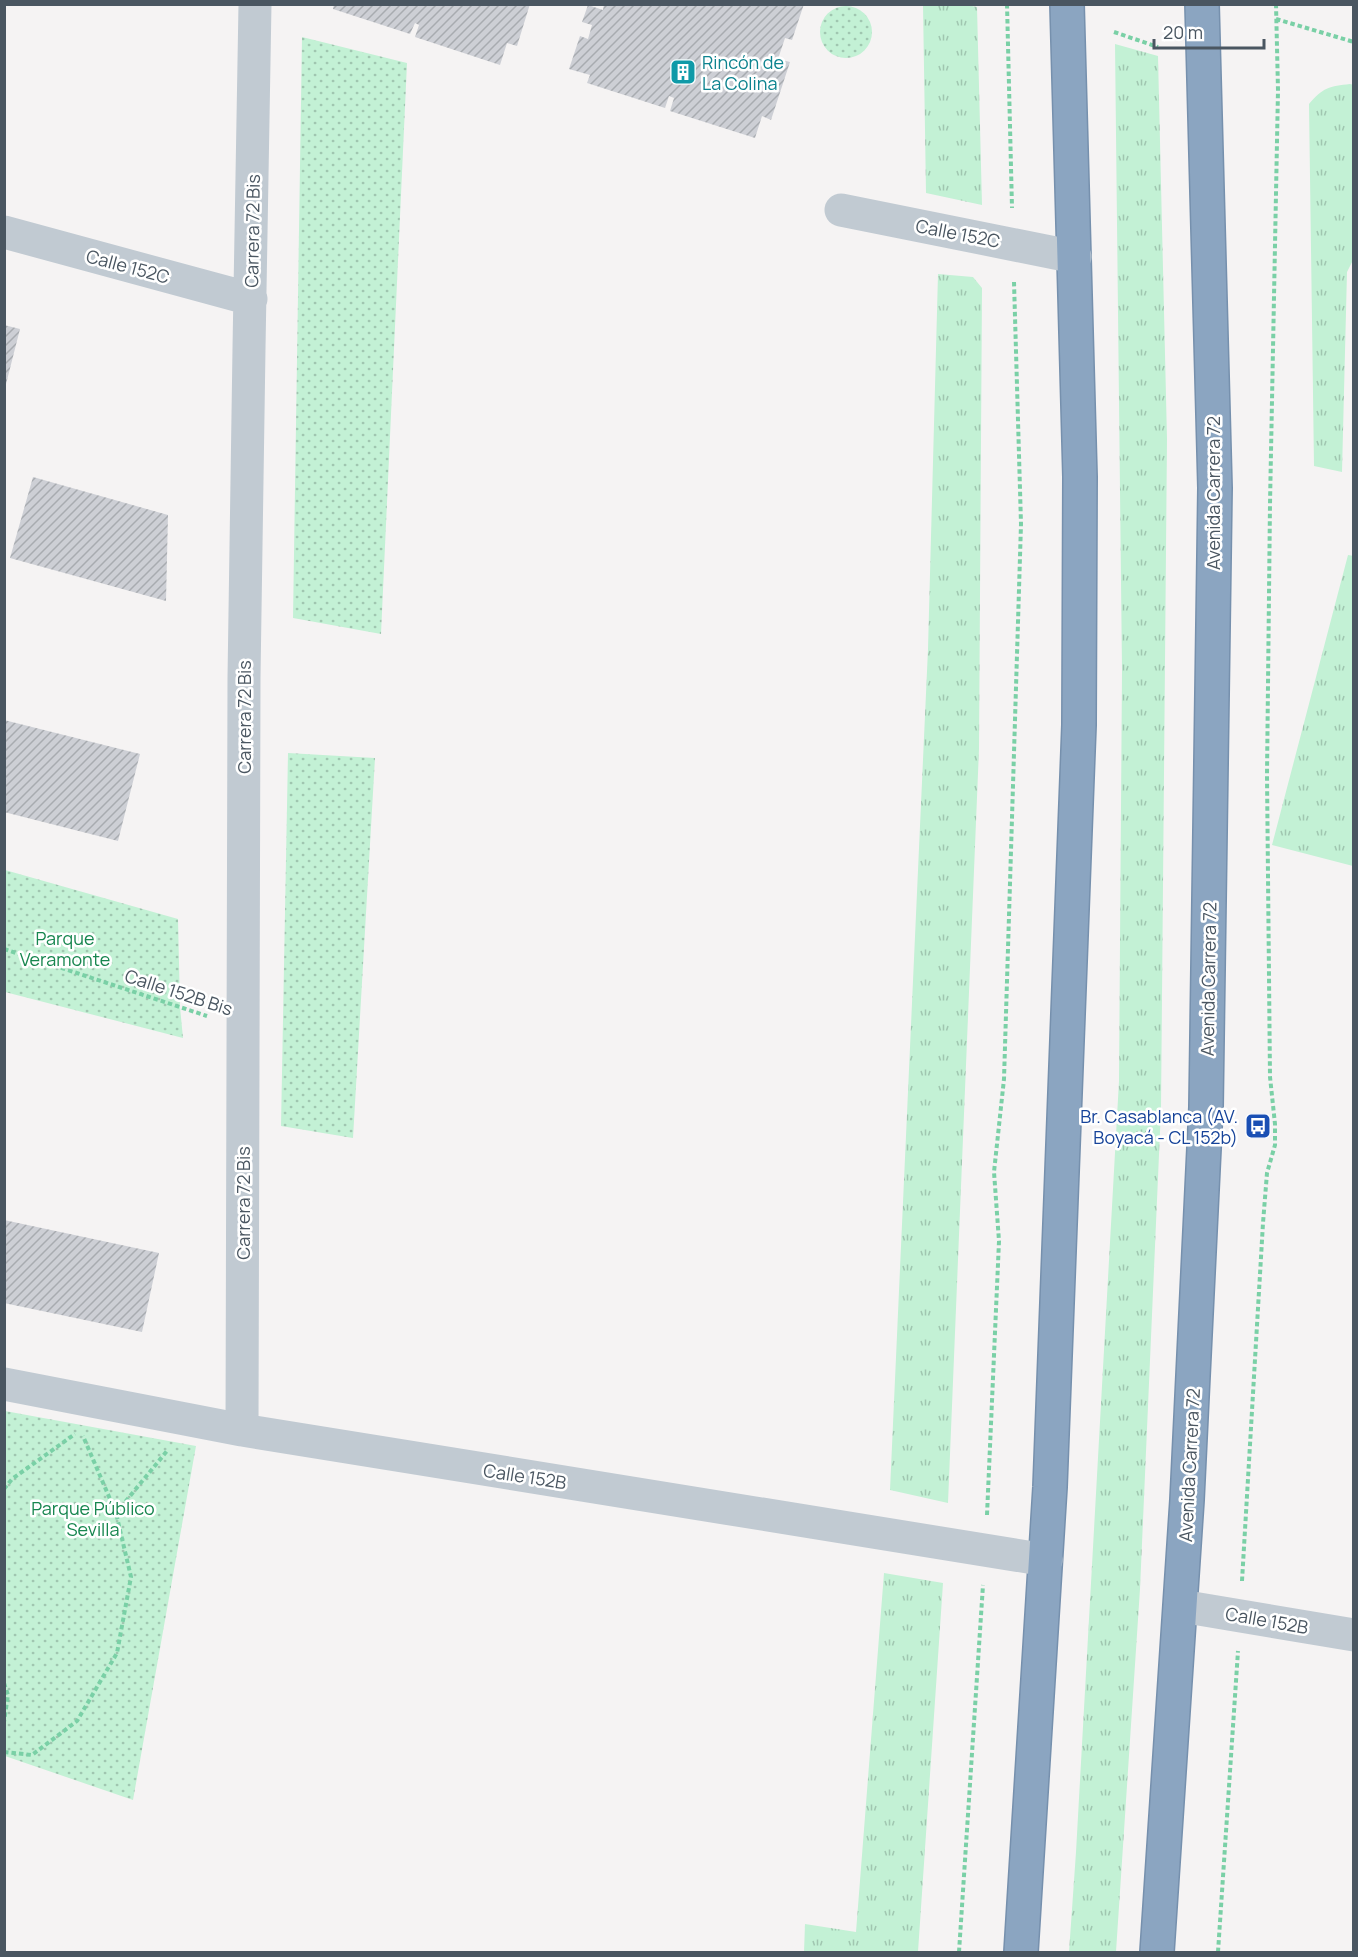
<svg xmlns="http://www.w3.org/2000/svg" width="1358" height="1957" font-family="Manrope,sans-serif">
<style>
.grass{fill:url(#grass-tufts)}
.park{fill:url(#park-dots)}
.building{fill:url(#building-hatch)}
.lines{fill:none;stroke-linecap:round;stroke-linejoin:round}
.highway-casing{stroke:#7690ad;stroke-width:36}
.path{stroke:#7ad0a6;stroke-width:4;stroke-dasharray:4.5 3;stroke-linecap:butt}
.minor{stroke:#c1cad2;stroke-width:33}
.highway{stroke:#8ba5c1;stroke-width:33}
.labels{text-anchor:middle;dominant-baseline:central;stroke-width:5;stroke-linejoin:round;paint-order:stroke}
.culture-label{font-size:18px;fill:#0d838f;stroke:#fff;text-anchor:start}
.street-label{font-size:18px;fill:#4a5661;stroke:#fff}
.park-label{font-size:18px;fill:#17864f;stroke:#fff}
.transit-label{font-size:18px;fill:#164399;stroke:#fff;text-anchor:end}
</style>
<defs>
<pattern id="grass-tufts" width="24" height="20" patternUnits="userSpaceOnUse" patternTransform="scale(1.5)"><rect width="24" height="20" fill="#c3f1d5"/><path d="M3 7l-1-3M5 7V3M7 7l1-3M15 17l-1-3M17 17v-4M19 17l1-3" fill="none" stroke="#a0c6b0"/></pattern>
<pattern id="park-dots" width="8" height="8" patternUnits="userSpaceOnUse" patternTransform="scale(1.5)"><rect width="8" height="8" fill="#c3f1d5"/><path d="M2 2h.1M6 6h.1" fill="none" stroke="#a0c6b0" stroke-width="1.8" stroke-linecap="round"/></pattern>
<pattern id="building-hatch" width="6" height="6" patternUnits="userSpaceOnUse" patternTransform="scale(1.5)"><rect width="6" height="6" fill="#cdcfd5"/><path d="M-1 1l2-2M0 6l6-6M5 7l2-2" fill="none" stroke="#a8abb0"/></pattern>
</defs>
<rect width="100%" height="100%" fill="#f5f3f3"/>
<path class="grass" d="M923 5H967L977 7 982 205 926 193Z
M1115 44 1158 56 1167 439 1161 1109 1140 1589 1116 1952H1069L1076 1852 1119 1081 1122 670Z
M1350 84 1354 85V258L1347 272 1342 472 1314 466 1309 104C1322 88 1330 86 1350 84Z
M938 274 973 277 982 288 979 749 948 1503 890 1490 928 649Z
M1348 555 1354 556 1353 866 1272 845Z
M884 1573 943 1583 918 1952H804L805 1924 856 1932Z"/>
<path class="park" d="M820 32a26 26 0 1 1 52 0a26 26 0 1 1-52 0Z
M302 37 407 63 381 634 293 618Z
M288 753 375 758 353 1138 281 1126Z
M5 870 178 919 180 1007 183 1038 5 992Z
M5 1411 196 1446 133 1800 5 1756Z"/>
<path class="building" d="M334 4H530L517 46 507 43 500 65 415 37 419 25 415 23 410 34 333 9Z
M604 4H804L792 40 785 38 778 59 790 62 771 120 762 116 755 138 670 111 674 98 669 96 665 108 587 83 590 75 569 69 580 36 588 39 592 25 582 22 588 5 603 10Z
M4 325 20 329 5 388H4Z
M33 477 168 515 166 601 10 558Z
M4 720 140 754 118 841 4 812Z
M4 1220 159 1253 142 1332 4 1303Z"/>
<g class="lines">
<g class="highway-casing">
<path id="highway" d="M1021 1952 1050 1487 1079 725 1080 477 1067 4
M1157 1952 1187 1500 1206 1107 1215 488 1202 4"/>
</g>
<path class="path" d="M1007 4 1012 208
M1276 19 1354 42
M1114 32 1158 47
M4 949 207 1016
M4 1489 12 1479 75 1434
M116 1513 167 1451
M987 1515 999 1241 994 1172 1004 1079 1021 524 1014 282
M1242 1581 1263 1223 1267 1173 1275 1145V1124L1270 1077 1267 775 1270 504 1278 90 1276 4
M4 1683 8 1695 4 1722
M4 1752 32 1755 77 1721 117 1653 131 1577 116 1513 83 1436
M959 1952 983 1585
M1218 1952 1238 1651"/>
<path class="minor" d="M841 210 1075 257
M4 232 251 299
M4 1384 242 1430 1046 1560
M242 1430C244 1179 242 929 244 678 246 453 252 229 255 4
M1181 1606 1354 1635"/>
<use href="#highway" class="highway"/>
</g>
<defs>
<g id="building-square" transform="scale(1.35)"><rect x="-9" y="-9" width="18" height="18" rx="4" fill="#0f9aa8" stroke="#fff"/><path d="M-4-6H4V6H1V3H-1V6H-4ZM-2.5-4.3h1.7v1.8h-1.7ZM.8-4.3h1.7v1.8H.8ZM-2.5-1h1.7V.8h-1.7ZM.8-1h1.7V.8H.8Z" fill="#fff"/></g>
<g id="bus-square" transform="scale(1.35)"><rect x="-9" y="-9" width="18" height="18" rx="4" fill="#1a4fb4" stroke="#fff"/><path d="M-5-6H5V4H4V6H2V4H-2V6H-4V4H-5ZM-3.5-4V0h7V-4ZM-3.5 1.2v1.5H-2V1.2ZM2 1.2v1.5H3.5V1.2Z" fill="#fff"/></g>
</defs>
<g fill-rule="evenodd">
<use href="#building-square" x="683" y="72"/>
<use href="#bus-square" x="1258" y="1126"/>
</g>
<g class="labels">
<g class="culture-label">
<text x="702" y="62">Rincón de<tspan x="702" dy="21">La Colina</tspan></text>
</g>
<g class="street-label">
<text transform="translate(252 231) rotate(-89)">Carrera 72 Bis</text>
<text transform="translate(958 233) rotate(11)">Calle 152C</text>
<text transform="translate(128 266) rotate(15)">Calle 152C</text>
<text transform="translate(1213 493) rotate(-90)">Avenida Carrera 72</text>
<text transform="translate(244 717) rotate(-90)">Carrera 72 Bis</text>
<text transform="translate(1208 979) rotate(-89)">Avenida Carrera 72</text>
<text transform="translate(179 992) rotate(18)">Calle 152B Bis</text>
<text transform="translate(243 1203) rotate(-90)">Carrera 72 Bis</text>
<text transform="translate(1189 1465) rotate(-87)">Avenida Carrera 72</text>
<text transform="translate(525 1476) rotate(9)">Calle 152B</text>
<text transform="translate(1267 1620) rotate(10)">Calle 152B</text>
</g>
<g class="park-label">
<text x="65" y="938">Parque<tspan x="65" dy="21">Veramonte</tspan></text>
<text x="93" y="1508">Parque Público<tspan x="93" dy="21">Sevilla</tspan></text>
</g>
<g class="transit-label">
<text x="1238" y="1116">Br. Casablanca (AV.<tspan x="1238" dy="21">Boyacá - CL 152b)</tspan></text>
</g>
</g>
<rect width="1358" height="1957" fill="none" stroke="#4a5661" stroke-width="12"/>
<path d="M1154 39v9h110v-9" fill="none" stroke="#4a5661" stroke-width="3"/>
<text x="1163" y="39" font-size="18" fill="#4a5661" stroke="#ffffff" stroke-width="4.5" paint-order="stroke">20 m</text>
</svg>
